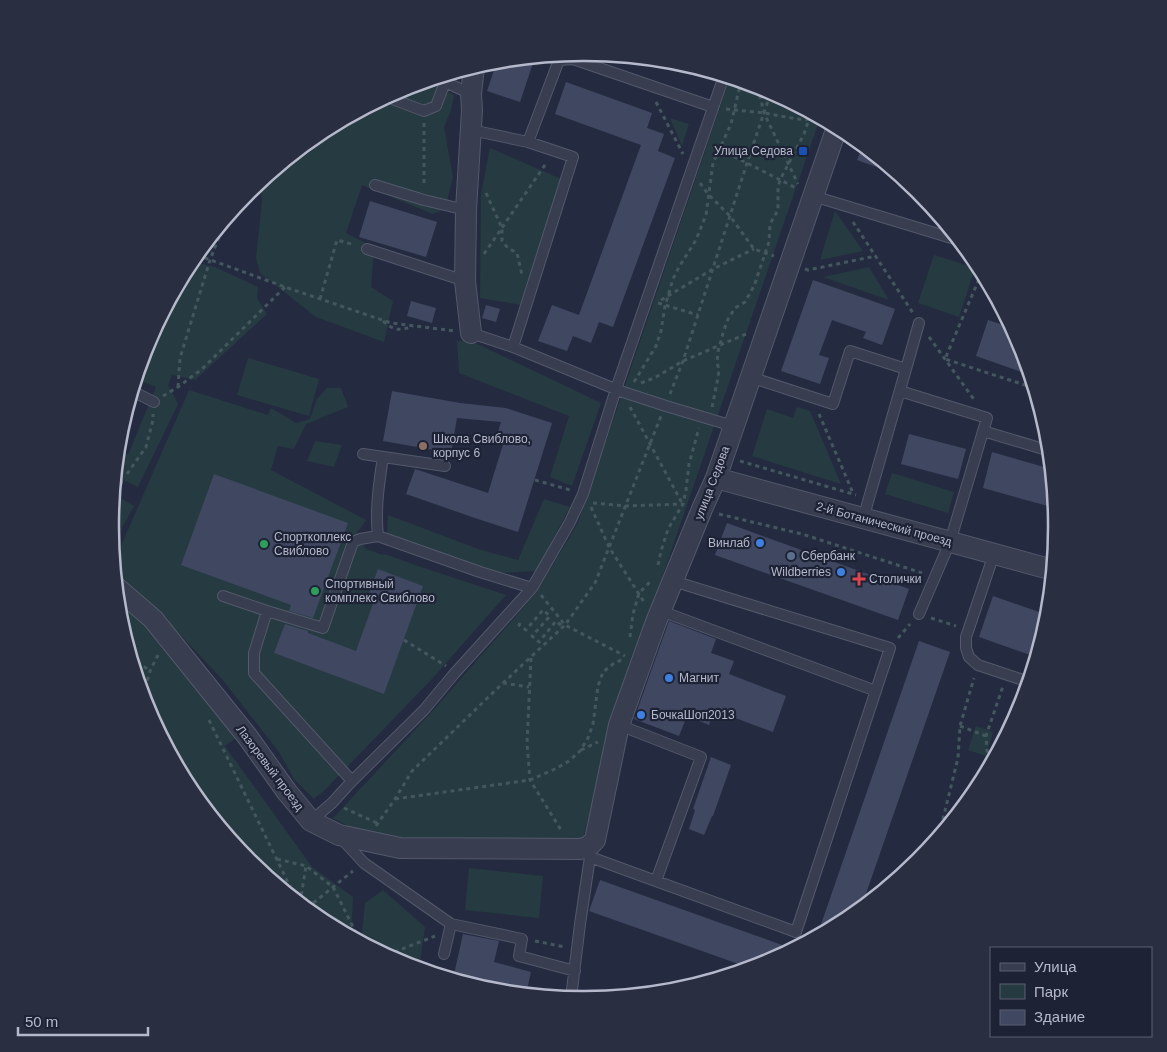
<svg xmlns="http://www.w3.org/2000/svg" width="1167" height="1052" font-family="Arial,sans-serif">
<style>
.green{fill:#263a41}
.building{fill:#404761}
.lines{fill:none;stroke-linecap:round;stroke-linejoin:round}
.lane-casing{stroke:#53596b;stroke-width:12}
.street-casing{stroke:#53596b;stroke-width:22}
.path{stroke:#44575e;stroke-width:3;stroke-dasharray:4 4;stroke-linecap:butt}
.lane{stroke:#383e50;stroke-width:10}
.street{stroke:#383e50;stroke-width:20}
.transit-dot{fill:#1a4fb4;stroke:#1d2335;stroke-width:2}
.education-dot{fill:#8d6e63;stroke:#1d2335;stroke-width:2}
.shop-dot{fill:#3f7fe0;stroke:#1d2335;stroke-width:2}
.leisure-dot{fill:#2e9e5b;stroke:#1d2335;stroke-width:2}
.service-dot{fill:#5c6f8a;stroke:#1d2335;stroke-width:2}
.health-dot{fill:#e0444e;stroke:#1d2335;stroke-width:2}
.labels{text-anchor:middle;dominant-baseline:central;stroke-width:4.5;stroke-linejoin:round;paint-order:stroke}
.poi-label{font-size:12px;fill:#b5b9cb;stroke:#1d2335;text-anchor:start}
.street-label{font-size:12px;fill:#b5b9cb;stroke:#1d2335}
.rim{fill:none;stroke:#b5b9cb;stroke-width:2.5}
</style>
<rect width="100%" height="100%" fill="#242b40"/>
<path class="green" d="M730 78 765 89 820 118 612 723 583 839 400 837 358 831 333 818 429 715 536 593 578 523Z
M432 84 454 95 451 110 444 127 453 177 445 209 433 214 362 185 346 233 374 247 371 287 393 301 384 342 316 317 260 273 256 258 262 201 261 181 321 132 403 88 412 86 425 90Z
M670 118 689 124 682 146Z
M490 148 561 179 521 305 480 298 481 194Z
M835 211 863 251 820 260Z
M934 255 975 268 959 317 918 303Z
M191 261 215 267 258 287 257 298 267 314 195 380 172 375 168 385 178 404 138 487 115 476 117 450 128 455 156 387 136 379 146 345Z
M869 267 889 300 823 277Z
M469 340 601 403 572 486 550 477 569 416 459 373 457 341Z
M248 358 319 379 309 416 237 395Z
M327 388H341L348 407 306 424 294 449 278 446 271 470 366 520 357 533 366 549 383 555 385 554 418 566 506 595 430 681 320 795 319 794 314 799 294 779 279 752 222 679 168 622 169 620 115 571 114 562 189 390 268 415 271 408 296 423 310 419 317 399Z
M797 407 810 411 841 484 752 456 767 409 793 418Z
M315 441 342 445 334 467 307 461Z
M892 473 954 492 948 513 885 494Z
M116 495 134 506 112 546 110 526 113 496Z
M544 499 570 507 536 571 498 573 387 535 388 515 481 550 518 560Z
M118 603 150 627 236 738 225 746 312 867 353 897 351 936 320 920 248 861 190 789 146 707 119 618Z
M976 726 993 732 986 756 968 750Z
M469 868 543 876 539 918 465 910Z
M383 890 425 927 420 962H406L405 964 402 963 361 942 365 903Z"/>
<path class="building" d="M535 57 520 102 487 91 497 61Z
M566 82 652 113 647 128 664 134 658 151 675 158 613 327 599 322 591 343 573 336 567 351 538 341 552 305 579 315 641 145 555 114Z
M863 145 894 171 893 173 857 160Z
M370 201 437 222 426 257 359 237Z
M813 280 895 309 882 345 863 338 866 332 832 320 819 355 829 358 820 384 781 371Z
M411 301 436 308 432 323 407 316Z
M486 305 500 309 496 322 482 318Z
M988 320 1012 328 1021 345 1030 375 976 356Z
M392 391 460 403 506 408 552 423 518 532 472 517 406 494 415 469 488 493 505 438 497 435 501 422 457 418 451 453 383 441Z
M909 434 966 449 958 479 901 464Z
M992 452 1051 469 1055 508 983 488Z
M214 474 348 523 313 618 289 611 291 605 181 565Z
M727 523 909 589 898 620 715 555Z
M378 569 423 586 384 694 274 653 285 624 308 631V633L356 651 375 598 368 596Z
M993 596 1048 615 1036 657 979 637Z
M669 621 716 639 711 653 734 661 729 674 786 696 773 732 714 710 709 725 687 716 679 736 634 719Z
M919 641 950 652 861 908 846 920 817 936Z
M711 757 731 765 713 816H712L704 835 689 829 695 810 693 809Z
M600 880 782 945 778 956 764 964 750 968 589 911Z
M463 934 499 941 494 962 531 972 526 994 491 990 453 979Z"/>
<g class="lines">
<g class="lane-casing">
<path id="lane" d="M387 97 424 111 436 106 445 82 471 94
M471 130 528 142 573 157 513 347 620 391 666 406 733 426
M528 142 559 60 573 59 713 107
M375 185 424 200 466 210
M813 196 958 240
M367 249 465 281
M471 333 513 347
M750 377 833 404 850 351 906 369 919 323
M132 391 154 402
M900 391 987 418 950 542 919 614
M983 431 1050 451
M363 454 445 466
M114 489 117 482 115 480
M863 519 906 369
M378 536C375 509 379 483 383 457
M994 554 966 637V648L969 657 978 665 1029 682
M223 596 267 611 323 628 353 542 360 539 378 536 480 572 532 588
M267 611 254 653V673L352 781
M661 611 876 691
M619 725 701 757 656 881
M311 821 332 803 352 781 424 710 454 674 532 588 570 522 583 494 616 389 724 76
M342 839 364 863 451 924
M590 857 796 932 890 648 673 581
M444 954 451 924 522 939 519 956 575 971
M571 998 580 924 590 857 589 853"/>
</g>
<g class="street-casing">
<path id="street" d="M471 333 465 281 466 210 472 110 471 94 474 67
M716 478 1053 570
M116 587 153 619 247 736 287 792 311 821 339 835 400 848 580 849 588 847 595 840 619 725 656 622 702 509 716 478 837 127"/>
</g>
<path class="path" d="M758 87 764 113 798 184
M656 102 683 154
M726 109 764 113 797 119 821 120
M424 123V187
M712 146 747 163 798 189
M700 183 708 194 730 216 754 249 774 256
M486 193 502 228V241L508 248 517 253 522 275
M853 222 913 313
M484 254 547 162
M197 255 285 287 391 323 454 331
M805 269 808 270 876 256
M982 272 945 359 1034 388
M320 299 337 240 355 245
M661 300 713 269 754 249
M658 303 698 315
M383 321C394 331 400 331 413 326
M929 337 975 401
M634 382 656 346 661 331 665 306 673 279 679 267 696 240 706 215 713 163 731 124 741 81
M641 383 656 377 683 361 746 334
M178 387 180 358 210 260 226 219
M670 394 683 361 747 163 771 92
M163 396 178 387 202 369 285 287
M630 407 682 503
M712 407 718 378 719 370 717 362 718 352 723 333 728 319 735 308 745 302 754 286 769 242 770 224 778 210V187L780 180 804 134 811 113
M819 414 853 493
M740 461 856 495
M127 474 146 447 153 420V414
M535 480 570 490
M593 503 626 506 683 504
M591 507 609 547 644 602
M719 514 802 534 922 573
M658 565 661 551 668 529 683 504 686 490 689 464 699 428
M541 595 565 625 625 656
M931 618 956 626
M520 623 519 625 526 630 543 610 550 616 532 636 539 642 556 621 563 627
M630 637 633 614 639 593 652 580
M898 638 910 624
M404 640 446 666
M131 657 150 671
M531 658 527 743 530 780 561 830
M503 683 529 687
M143 696 150 671 158 655
M209 720 296 899
M960 726 986 736
M581 750 598 742
M994 758 987 751 986 736 1003 686
M395 799 530 780 555 769 569 761 580 751 588 738 593 724 598 686 603 672 613 664 623 659
M344 808 377 823
M376 826 395 799 412 771 503 683 565 625 595 583 661 416
M939 835 958 758 960 726 974 678
M277 859 306 866 333 887 360 941
M300 903 306 866
M307 908 353 871
M535 941 565 947
M387 955 435 936"/>
<use href="#lane" class="lane"/>
<use href="#street" class="street"/>
</g>
<rect class="transit-dot" x="798" y="146" width="10" height="10" rx="2.5"/>
<circle class="education-dot" cx="423" cy="446" r="5"/>
<g class="shop-dot">
<circle cx="760" cy="543" r="5"/>
<circle cx="841" cy="572" r="5"/>
<circle cx="669" cy="678" r="5"/>
<circle cx="641" cy="715" r="5"/>
</g>
<g class="leisure-dot">
<circle cx="264" cy="544" r="5"/>
<circle cx="315" cy="591" r="5"/>
</g>
<circle class="service-dot" cx="791" cy="556" r="5"/>
<path class="health-dot" d="M856.5 571.5h5v5h5v5h-5v5h-5v-5h-5v-5h5z"/>
<g class="labels">
<g class="poi-label">
<text x="793" y="151" text-anchor="end">Улица Седова</text>
<text x="433" y="439">Школа Свиблово,<tspan x="433" dy="14">корпус 6</tspan></text>
<text x="274" y="537">Спорткоплекс<tspan x="274" dy="14">Свиблово</tspan></text>
<text x="750" y="543" text-anchor="end">Винлаб</text>
<text x="801" y="556">Сбербанк</text>
<text x="831" y="572" text-anchor="end">Wildberries</text>
<text x="869" y="579">Столички</text>
<text x="325" y="584">Спортивный<tspan x="325" dy="14">комплекс Свиблово</tspan></text>
<text x="679" y="678">Магнит</text>
<text x="651" y="715">БочкаШоп2013</text>
</g>
<g class="street-label">
<text transform="translate(712 483) rotate(-69)">улица Седова</text>
<text transform="translate(884 524) rotate(15)">2-й Ботанический проезд</text>
<text transform="translate(270 768) rotate(53)">Лазоревый проезд</text>
</g>
</g>
<path d="M0 0H1167V1052H0ZM583 61H584A464 464 0 0 1 1048 525V527A464 464 0 0 1 584 991H583A464 464 0 0 1 119 527V525A464 464 0 0 1 583 61Z" fill="#292f41" fill-rule="evenodd"/>
<path class="rim" d="M583 61H584A464 464 0 0 1 1048 525V527A464 464 0 0 1 584 991H583A464 464 0 0 1 119 527V525A464 464 0 0 1 583 61Z"/>
<rect x="990" y="947" width="162" height="90" fill="#1d2335" stroke="#5a5f71"/>
<rect x="1000" y="963" width="25" height="8" fill="#383e50" stroke="#5a5f71"/>
<text x="1034" y="972" font-size="15" fill="#b5b9cb">Улица</text>
<rect x="1000" y="984" width="25" height="15" fill="#263a41" stroke="#5a5f71"/>
<text x="1034" y="997" font-size="15" fill="#b5b9cb">Парк</text>
<rect x="1000" y="1010" width="25" height="15" fill="#404761" stroke="#5a5f71"/>
<text x="1034" y="1022" font-size="15" fill="#b5b9cb">Здание</text>
<path d="M18 1027v8h130v-8" fill="none" stroke="#b5b9cb" stroke-width="2.5"/>
<text x="25" y="1027" font-size="15" fill="#b5b9cb" stroke="#1d2335" stroke-width="4" paint-order="stroke">50 m</text>
</svg>
